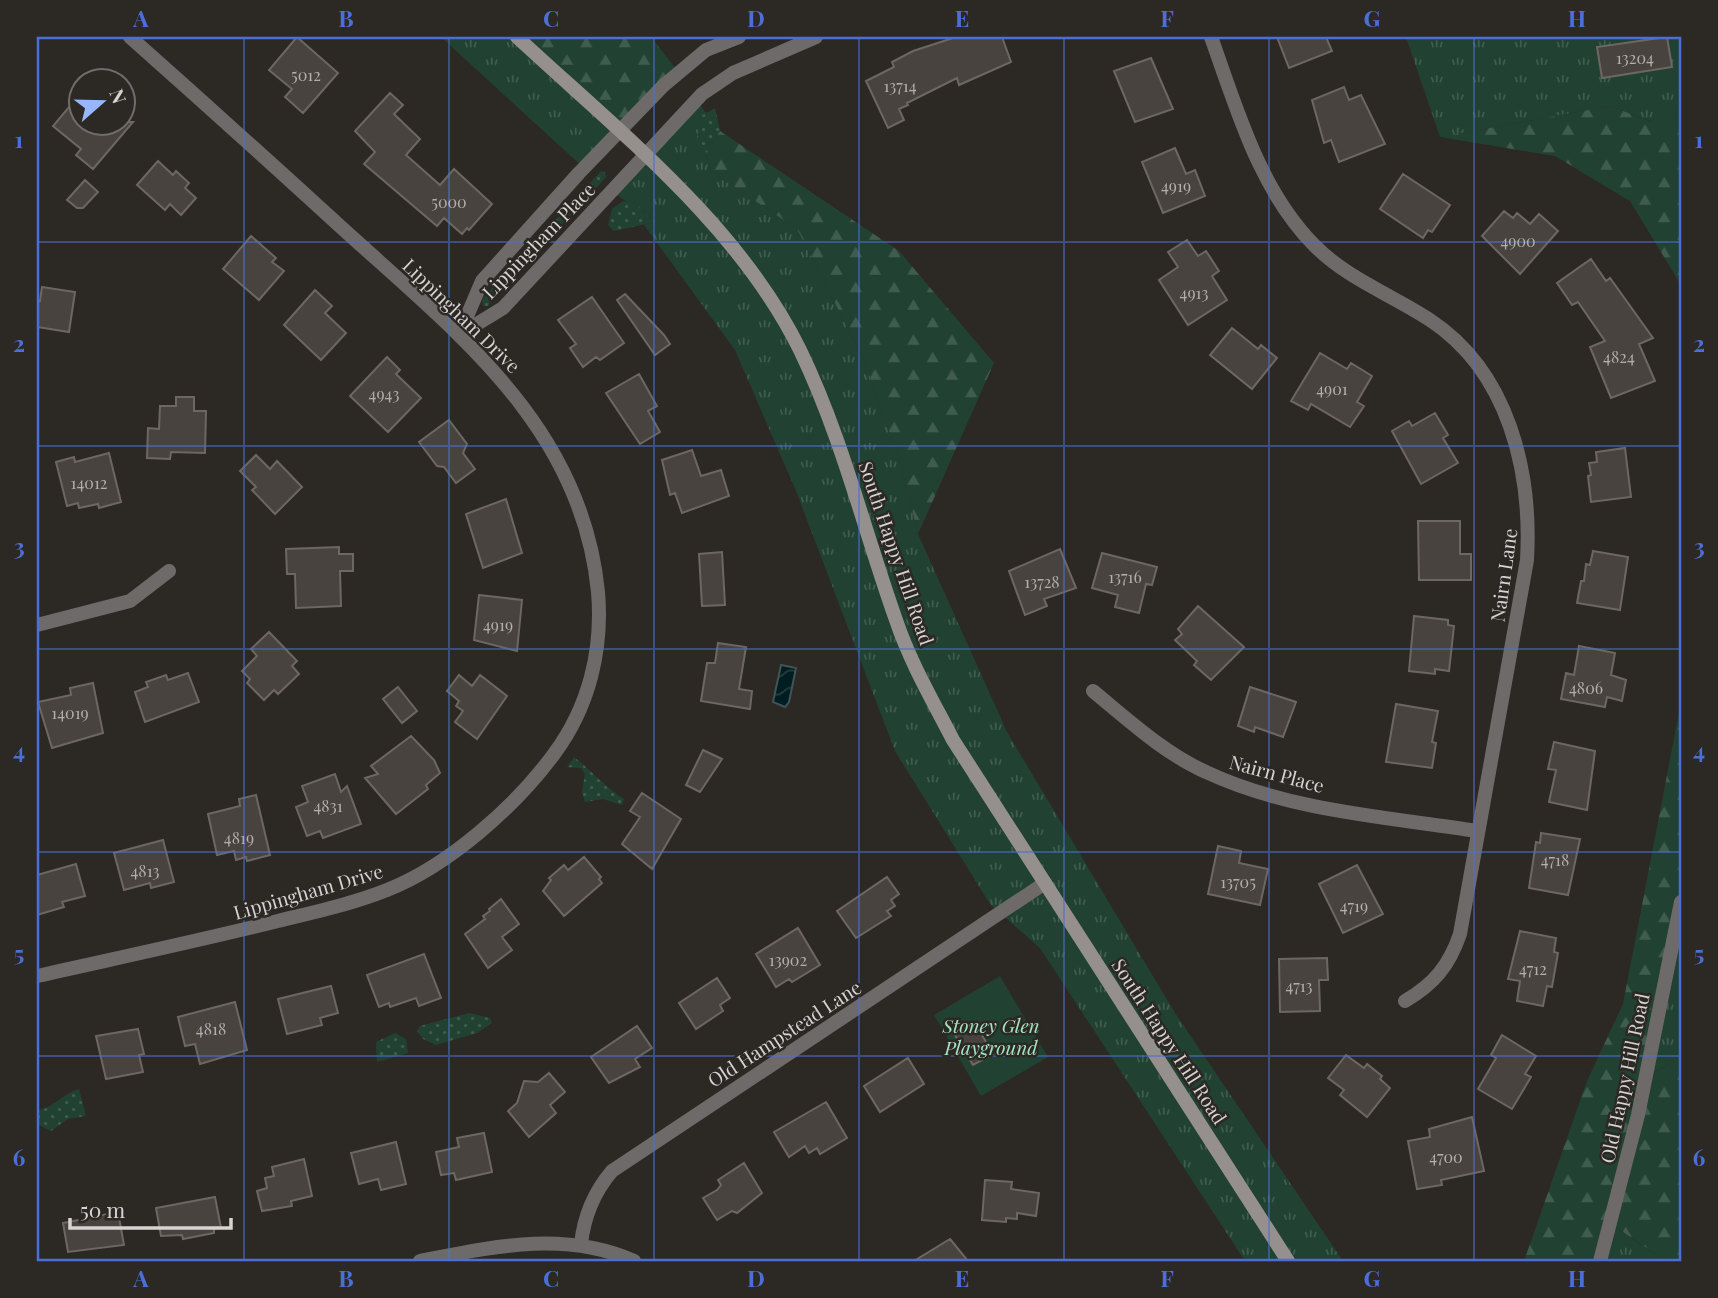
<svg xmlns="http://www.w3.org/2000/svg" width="1718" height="1298" font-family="'Playfair Display',serif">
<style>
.grass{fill:url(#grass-tufts)}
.forest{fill:url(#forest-firs)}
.park{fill:#214232}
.garden{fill:url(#garden-dots)}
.water{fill:url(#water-waves);stroke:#405456;stroke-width:2}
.building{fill:#48433e;stroke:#6d6762;stroke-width:2}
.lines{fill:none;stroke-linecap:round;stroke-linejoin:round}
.street{stroke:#6e6a69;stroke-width:14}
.secondary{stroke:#958f8e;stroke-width:14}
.grid{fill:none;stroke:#4b6fd6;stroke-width:2;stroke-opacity:0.55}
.labels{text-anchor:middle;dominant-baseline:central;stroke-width:5;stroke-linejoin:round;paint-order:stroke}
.number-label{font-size:16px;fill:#b2afac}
.street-label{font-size:19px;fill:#d6d3d0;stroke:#2c2824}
.park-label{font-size:19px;font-style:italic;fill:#a5e4c3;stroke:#2c2824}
.neatline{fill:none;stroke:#4b6fd6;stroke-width:2.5}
.grid-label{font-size:23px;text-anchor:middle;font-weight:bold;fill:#4b6fd6}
</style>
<defs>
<pattern id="grass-tufts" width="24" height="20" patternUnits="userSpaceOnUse" patternTransform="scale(1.75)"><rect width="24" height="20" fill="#214232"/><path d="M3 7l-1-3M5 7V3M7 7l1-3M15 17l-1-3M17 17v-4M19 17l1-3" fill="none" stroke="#405c4f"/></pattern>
<pattern id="forest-firs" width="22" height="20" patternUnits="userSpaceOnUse" patternTransform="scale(1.75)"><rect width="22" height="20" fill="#214232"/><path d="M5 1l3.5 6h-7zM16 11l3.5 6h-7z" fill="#405c4f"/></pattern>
<pattern id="garden-dots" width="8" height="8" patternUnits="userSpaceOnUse" patternTransform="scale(1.75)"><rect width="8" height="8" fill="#214232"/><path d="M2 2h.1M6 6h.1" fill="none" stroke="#405c4f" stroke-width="1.8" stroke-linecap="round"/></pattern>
<pattern id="water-waves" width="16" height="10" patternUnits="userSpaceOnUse" patternTransform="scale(1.75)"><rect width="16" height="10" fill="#001e21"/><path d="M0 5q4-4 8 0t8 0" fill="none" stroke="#243e40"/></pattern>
</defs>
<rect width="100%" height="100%" fill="#2c2824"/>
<path class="grass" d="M441 37H533L550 67 619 132 584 168Z
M1406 37H1681V114L1653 122 1610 106 1440 137Z
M696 100 720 131 705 152 712 172 797 229 864 360 901 465 918 534 1007 732 1175 1013 1343 1261H1245L1040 948 990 904 895 751 796 491 735 350 644 225 654 222C643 205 626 205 613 191Z
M1681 903V1059L1646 1075Z
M1610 1224 1666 1261H1600Z"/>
<path class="forest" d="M533 37H651L679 73 619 132 550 67Z
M1610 106 1652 122 1681 114V285L1630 201 1555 156 1440 137Z
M720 131 899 251 994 363 918 534 901 465 864 360 797 229 712 172 705 152Z
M1681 702V904L1647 1075 1681 1059V1261H1666L1611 1224 1600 1261H1524L1587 1081 1623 1004Z"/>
<path class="park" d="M1000 976 1048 1057 981 1096 934 1015Z"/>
<path class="garden" d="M715 108 720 131 705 152 697 137 701 116Z
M601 171 605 172 606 177 488 306H483L482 299Z
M623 201 635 203 655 222 614 231 608 225 612 209Z
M574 757C592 771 605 787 624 799L622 805 603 799 585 802 582 792 585 774 581 768 567 767Z
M469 1013 490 1018 492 1023 477 1033 436 1045 423 1039 417 1031 420 1026Z
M395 1033 406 1039 408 1053 377 1062 376 1042Z
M79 1089 86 1116 68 1119 51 1131 37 1124V1110C53 1109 63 1093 79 1089Z"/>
<path class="water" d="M781 665 796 668 789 702 785 707 773 702Z"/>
<path class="building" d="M297 37 338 73 303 113 285 97 292 89 269 70Z
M956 37H1002L1011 62 959 85 957 78 907 103 908 105 899 109 904 120 888 128 866 81 894 67 892 62 913 51Z
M1277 37H1326L1332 51 1289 68Z
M1667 37 1672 67 1602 78 1597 47Z
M1151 58 1173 109 1135 122 1114 71Z
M1344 87 1349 100 1361 95 1385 144 1339 162 1331 140 1324 143 1312 100Z
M390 93 403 105 394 114 420 139 406 155 440 185 454 169 492 204 469 230 467 228 462 234 444 218 437 226 364 164 375 152 355 131Z
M80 94V122H133L93 169 76 155 81 149 53 126Z
M1175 148 1186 174 1195 170 1205 196 1163 213 1142 162Z
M158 161 173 175 176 171 189 183 185 188 196 198 181 215 170 204 165 210 137 185Z
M1403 174 1450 205 1432 232 1428 230 1423 238 1380 209Z
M85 180 98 192 83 208H77L67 200Z
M1504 211 1513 218 1517 213 1530 224 1539 214 1558 231 1520 274 1482 236Z
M251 236 276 258 272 262 284 271 259 300 223 269Z
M1187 240 1198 256 1206 251 1219 271 1212 276 1227 300 1188 325 1159 280 1178 267 1168 252Z
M1591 259 1606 281 1610 278 1653 338 1639 344 1655 381 1611 398 1590 347 1605 341 1578 302 1572 305 1557 283Z
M42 287 75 292 69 332 37 327V301H40Z
M315 290 332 306 325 313 346 333 321 360 284 325Z
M625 294 664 335 670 344 655 355 617 300Z
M592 297 624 343 600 360 596 357 583 367 570 348 576 344 558 320Z
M1232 328 1258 349 1261 345 1277 358 1252 389 1210 355Z
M1320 353 1347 369 1351 363 1372 376 1357 402 1364 406 1350 427 1311 404 1308 410 1291 401Z
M387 357 400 370 396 374 421 398 388 432 350 396Z
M639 374 657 406 648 411 660 432 640 444 606 393Z
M176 397H194V411H206L205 453 171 452 170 459 147 458 148 428 159 429 160 406H176Z
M1435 413 1448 435 1443 438 1458 463 1421 484 1392 431 1409 421 1412 426Z
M449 420 467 444 463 453 475 469 456 483 444 467 437 466 419 442Z
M1625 448 1631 497 1591 502 1588 476 1591 475 1589 463 1597 462 1596 452Z
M692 450 701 476 721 470 729 496 682 513 675 493 670 495 662 460Z
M109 453 121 502 99 508 98 504 79 508 78 503 67 506 56 462 74 457 75 462Z
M256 455 270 469 277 461 302 487 275 514 252 490 256 487 240 471Z
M506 499 522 553 483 568 466 514Z
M1418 521H1460V554H1471V580H1419Z
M339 547V554H353V571H340L341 606 296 608 295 574H287L286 549Z
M1060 549 1076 588 1044 599 1047 606 1025 615 1009 571Z
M1593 551 1628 557 1620 610 1577 603 1581 581H1584L1586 564 1590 565Z
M722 552 725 605 702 606 699 554Z
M1102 553 1157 567 1152 585 1146 584 1139 613 1115 607 1118 595 1092 588Z
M479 595 522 600 517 651 474 640Z
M1198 606 1244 647 1211 680 1194 665 1197 661 1175 640 1182 634 1178 629Z
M1414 616 1448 620V625L1454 626 1449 671 1435 669V674L1409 671Z
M269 632 297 661 292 666 299 674 278 694 274 690 264 700 247 683 250 679 242 671 257 656 251 649Z
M718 643 746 647 739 689 752 691 750 709 701 701 707 663H715Z
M1579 646 1615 653 1611 675 1626 680 1622 701 1607 697 1605 707 1561 699 1566 673 1574 675Z
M188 673 199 702 145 722 135 692 148 687 146 682 166 675 168 680Z
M459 675 472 686 480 675 507 696 477 739 455 722 463 711 456 706 459 701 447 691Z
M93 683 103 733 52 748 38 702 71 695 70 688Z
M398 687 417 711 402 723 383 699Z
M1250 687 1296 702 1283 737 1255 727 1254 732 1238 726Z
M1396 704 1438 711 1432 742 1436 743 1432 768 1386 762Z
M411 736 434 760 440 773 426 785 428 789 396 814 365 778 378 774 371 766Z
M1554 742 1595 751 1587 810 1549 802 1556 770 1548 769Z
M703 750 722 759 700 792 686 785Z
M335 774 341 792 347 786 361 824 323 838 320 831 307 836 296 807 308 802 302 786Z
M642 793 681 819 652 869 622 844 640 817 630 811Z
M256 795 270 855 247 861 246 857 236 860 234 851 217 855 208 814 240 806 239 799Z
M1541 833 1580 839 1568 895 1529 888 1536 842 1540 843Z
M163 840 174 882 151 888 150 883 124 890 114 853Z
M1218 846 1241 851 1239 863 1268 869 1260 905 1208 894Z
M584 857 601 877 599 879 602 883 564 916 543 891 551 880 549 878 564 865 568 870Z
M76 864 85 896 62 902 64 907 37 915V875Z
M1357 865 1383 914 1343 933 1319 884Z
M887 877 899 894 891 900 895 906 887 911 891 916 856 938 837 911Z
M501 899 519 924 502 937 512 950 488 968 465 934 485 919 483 916 490 911 489 909Z
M798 928 820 965 792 982 789 979 776 987 756 954Z
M1520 931 1556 938 1554 952 1558 953 1552 987 1547 986 1543 1006 1517 1001 1520 981 1508 979Z
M424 954 441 998 419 1006 416 998 390 1007 389 1003 379 1007 367 975Z
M1327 958 1328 980H1319L1320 1011 1280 1012 1279 959Z
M717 978 730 998 720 1005 723 1011 696 1029 679 1003Z
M331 986 338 1013 320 1018 322 1025 287 1034 278 999Z
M235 1002 247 1050 200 1064 195 1044 185 1046 178 1017Z
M975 1023 993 1054 973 1065 955 1035Z
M637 1026 652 1048 635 1059 640 1067 609 1083 591 1057Z
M138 1029 144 1054 139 1055 143 1072 106 1079 96 1036Z
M1502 1035 1536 1056 1525 1074 1531 1077 1512 1109 1478 1089 1496 1058 1491 1055Z
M1346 1055 1364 1068 1367 1064 1382 1076 1380 1079 1390 1088 1367 1117 1340 1095 1344 1090 1328 1078Z
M908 1058 924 1084 880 1112 864 1086Z
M549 1073 565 1092 550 1105 556 1113 529 1137 508 1111 517 1103 524 1081 538 1082Z
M826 1102 847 1138 820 1154 817 1148 809 1153 805 1146 789 1157 774 1132Z
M1472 1117 1484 1171 1441 1180 1442 1185 1417 1189 1408 1141 1430 1137 1429 1129Z
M484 1133 492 1172 456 1180 454 1173 441 1175 436 1152 459 1147 457 1138Z
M396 1142 406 1184 381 1190 378 1179 359 1184 351 1153Z
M304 1159 312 1196 291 1201 292 1206 262 1211 257 1191 267 1188 265 1178 274 1176 272 1167Z
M744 1163 762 1193 737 1213 732 1211 717 1220 703 1198 717 1190 721 1185 718 1180Z
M985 1180 1012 1182 1011 1189 1039 1193 1036 1216 1017 1213V1219L1006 1218V1222L982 1220Z
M215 1197 221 1228 214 1229V1233L183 1239 182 1235 161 1236 156 1208Z
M118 1212 124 1245 68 1252 63 1223Z
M950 1239 968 1261H914Z"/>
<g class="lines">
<path class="street" d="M739 37 706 50 663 86 579 173 482 281 459 335 503 308 702 94 733 73 816 37
M1211 37C1237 109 1259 189 1314 245 1346 278 1392 295 1430 320 1509 372 1532 472 1527 560L1460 934C1449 966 1434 984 1405 1001
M37 625 130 601 169 571
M1093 691C1127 719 1165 754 1206 772 1289 811 1387 817 1477 831
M37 976C117 958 198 941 278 921 314 912 352 904 387 890 448 866 515 807 554 754 589 707 603 650 598 592 582 426 456 332 342 228 272 164 201 100 130 37
M581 1244C584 1217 594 1192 612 1171L1045 883
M420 1261C492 1247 564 1230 634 1261
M1600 1261 1638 1115 1681 902"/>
<path class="secondary" d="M517 37C618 131 738 224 800 350 842 437 864 530 896 620 910 662 933 701 953 740L1288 1261"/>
</g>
<path class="grid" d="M244 37V1261M449 37V1261M654 37V1261M859 37V1261M1064 37V1261M1269 37V1261M1474 37V1261M37 242H1681M37 446H1681M37 649H1681M37 852H1681M37 1056H1681"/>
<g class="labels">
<g class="number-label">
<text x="1635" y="57">13204</text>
<text x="306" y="74">5012</text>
<text x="900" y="85">13714</text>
<text x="1176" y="185">4919</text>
<text x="449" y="201">5000</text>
<text x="1518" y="240">4900</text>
<text x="1194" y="292">4913</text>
<text x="1619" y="356">4824</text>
<text x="1332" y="388">4901</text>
<text x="384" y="393">4943</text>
<text x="89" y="482">14012</text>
<text x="1125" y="576">13716</text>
<text x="1042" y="581">13728</text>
<text x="498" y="624">4919</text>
<text x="1586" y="687">4806</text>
<text x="70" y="712">14019</text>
<text x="328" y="805">4831</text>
<text x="239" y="837">4819</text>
<text x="1555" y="859">4718</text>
<text x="145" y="870">4813</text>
<text x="1238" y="881">13705</text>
<text x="1354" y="905">4719</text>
<text x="788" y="959">13902</text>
<text x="1533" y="968">4712</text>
<text x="1299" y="985">4713</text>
<text x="211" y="1028">4818</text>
<text x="1446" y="1156">4700</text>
</g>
<g class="street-label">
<text transform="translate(538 240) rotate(-46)">Lippingham Place</text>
<text transform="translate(462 315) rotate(44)">Lippingham Drive</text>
<text transform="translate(897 553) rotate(71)">South Happy Hill Road</text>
<text transform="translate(1503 575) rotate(-82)">Nairn Lane</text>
<text transform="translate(1277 773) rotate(15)">Nairn Place</text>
<text transform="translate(308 891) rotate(-16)">Lippingham Drive</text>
<text transform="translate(784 1033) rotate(-33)">Old Hampstead Lane</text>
<text transform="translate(1170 1041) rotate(57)">South Happy Hill Road</text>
<text transform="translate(1624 1078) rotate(-78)">Old Happy Hill Road</text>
</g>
<g class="park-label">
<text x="991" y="1025">Stoney Glen<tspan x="991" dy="22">Playground</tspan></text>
</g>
</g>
<rect width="1718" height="1298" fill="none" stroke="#2c2824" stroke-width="77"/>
<g transform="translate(102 102) rotate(70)"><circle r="33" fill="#2c2824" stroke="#706c69" stroke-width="2"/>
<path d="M0-5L12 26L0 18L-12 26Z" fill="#98b6fd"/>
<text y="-10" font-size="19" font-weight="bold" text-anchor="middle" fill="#d6d3d0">N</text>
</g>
<path d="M70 1218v10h161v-10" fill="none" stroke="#d6d3d0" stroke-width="3.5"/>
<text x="80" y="1218" font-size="21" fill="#d6d3d0" stroke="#2c2824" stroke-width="5" paint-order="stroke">50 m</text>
<rect x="38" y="38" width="1642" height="1222" class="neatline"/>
<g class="grid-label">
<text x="141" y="27">A</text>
<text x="346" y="27">B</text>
<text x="551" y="27">C</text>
<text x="756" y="27">D</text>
<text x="962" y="27">E</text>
<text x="1167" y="27">F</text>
<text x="1372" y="27">G</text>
<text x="1577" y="27">H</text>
<text x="19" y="148">1</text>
<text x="1699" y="148">1</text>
<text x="19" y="352">2</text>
<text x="1699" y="352">2</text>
<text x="19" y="555">3</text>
<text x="1699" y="555">3</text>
<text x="19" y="759">4</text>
<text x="1699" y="759">4</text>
<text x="19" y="962">5</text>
<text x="1699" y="962">5</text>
<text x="19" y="1166">6</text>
<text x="1699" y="1166">6</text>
<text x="141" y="1287">A</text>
<text x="346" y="1287">B</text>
<text x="551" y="1287">C</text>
<text x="756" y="1287">D</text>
<text x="962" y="1287">E</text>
<text x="1167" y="1287">F</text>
<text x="1372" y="1287">G</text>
<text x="1577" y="1287">H</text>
</g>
</svg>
